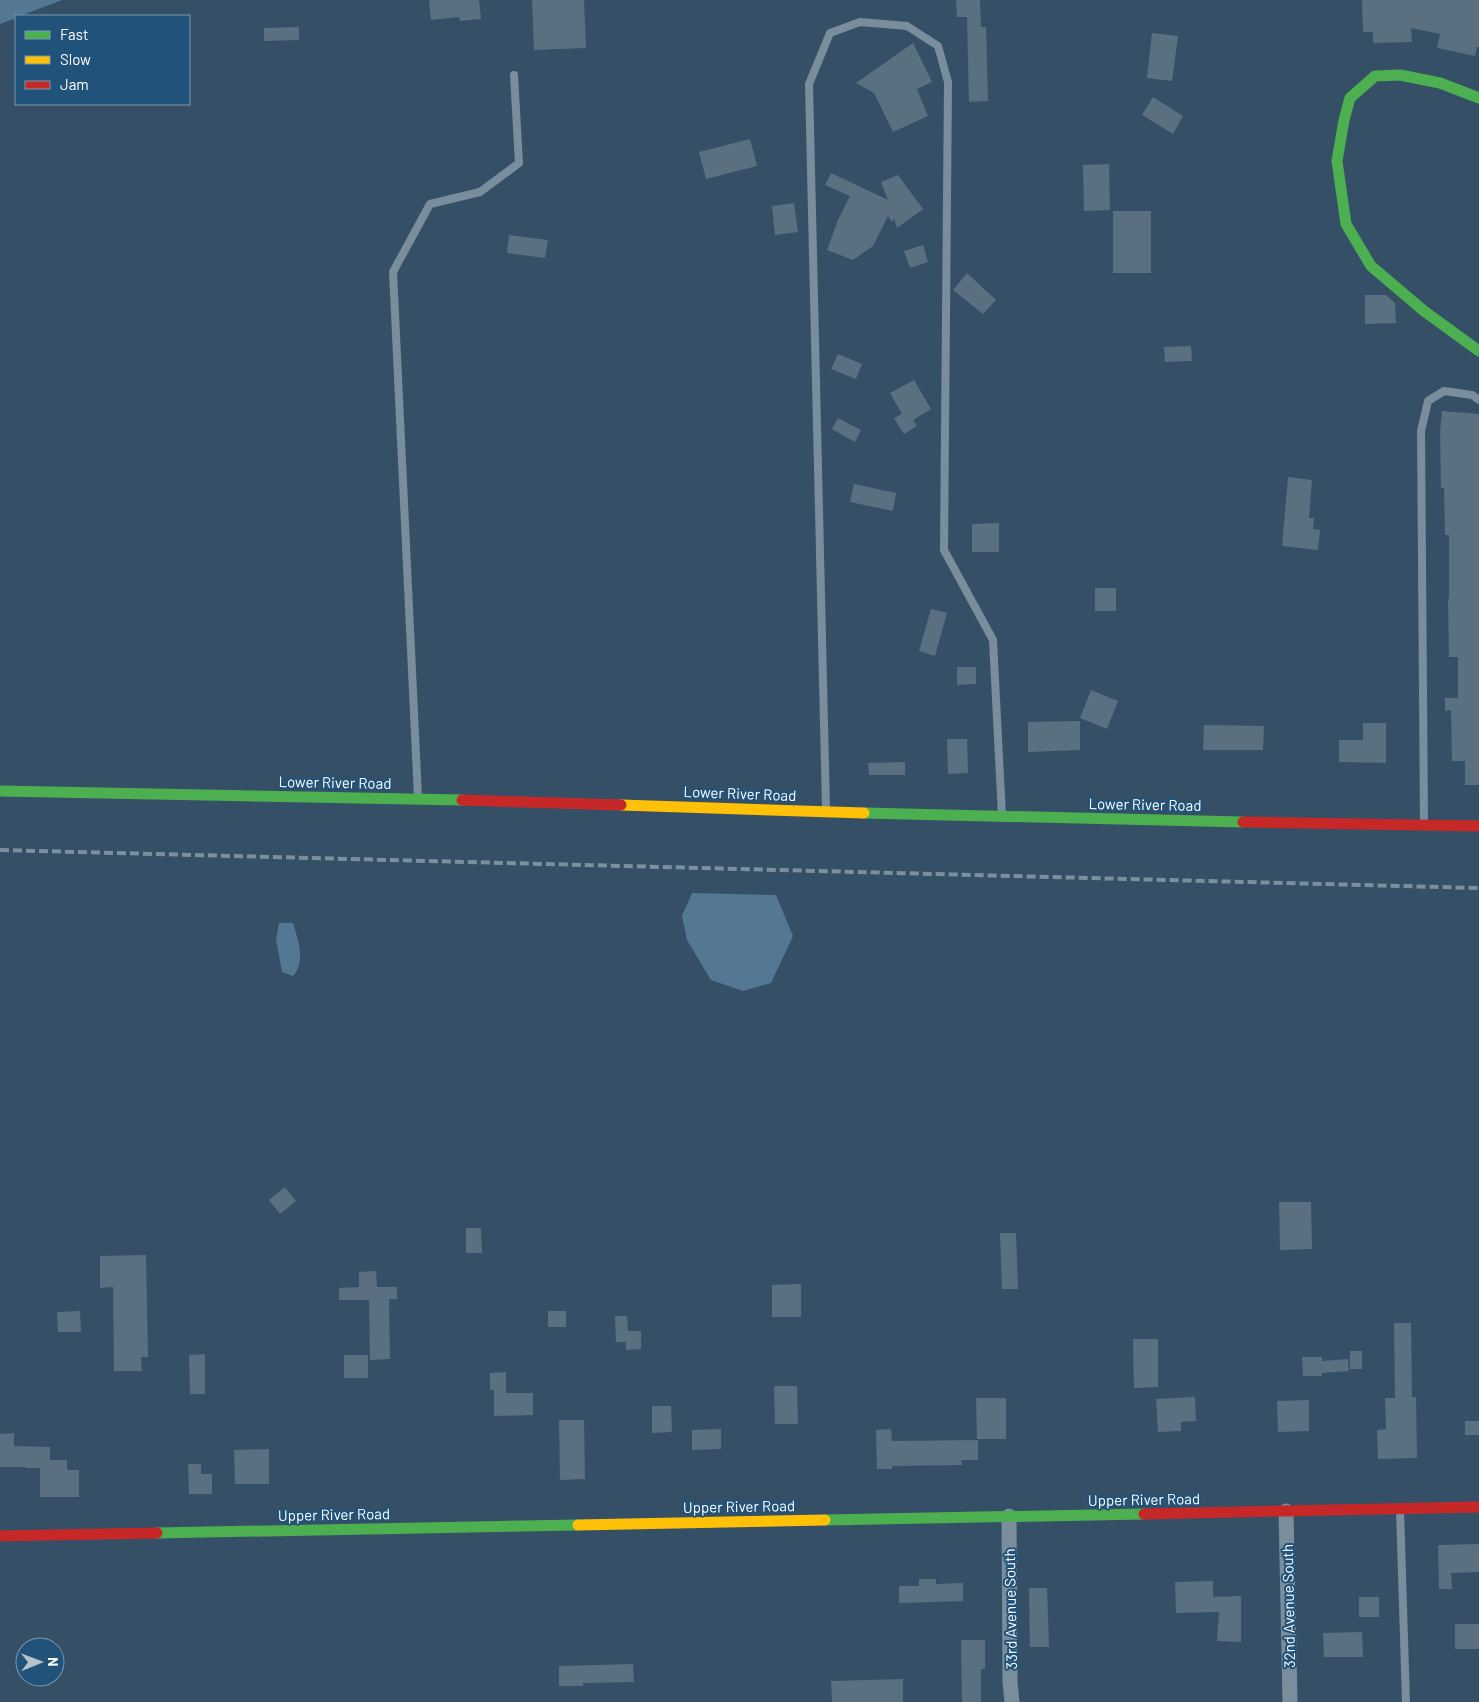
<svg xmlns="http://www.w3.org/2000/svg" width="1479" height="1702" font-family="Barlow,sans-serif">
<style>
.water{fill:#547794}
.building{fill:#5a6f80}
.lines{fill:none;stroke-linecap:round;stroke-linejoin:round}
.lane{stroke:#798d9d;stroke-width:8}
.street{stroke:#798d9d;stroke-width:15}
.fast{stroke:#4caf50;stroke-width:11}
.slow{stroke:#ffc107;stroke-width:11}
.jam{stroke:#c62828;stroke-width:11}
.rail{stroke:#7c8f9d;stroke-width:4;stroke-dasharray:9 4;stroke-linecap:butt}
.labels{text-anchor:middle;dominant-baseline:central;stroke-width:4;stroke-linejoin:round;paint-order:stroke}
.street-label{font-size:15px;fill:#fff;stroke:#21537a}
</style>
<rect width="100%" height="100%" fill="#355066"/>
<path class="water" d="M0 0H62L20 16H16V18L0 24Z
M692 893 776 895 793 936 771 983 743 991 711 980 687 940 682 916Z
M279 923H293C298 940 306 961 293 976L282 972 276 939Z"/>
<path class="building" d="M429 0H479L481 19 460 21 459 17 431 20Z
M532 0H584L586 48 534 50Z
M956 0H980L981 27H986L988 101 969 102 967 17H957Z
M1362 0H1479V47H1477L1475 56 1437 48 1440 34 1411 28 1412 42 1373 43V32H1363Z
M299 27V40L264 41V28Z
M1152 33 1178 36 1172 81 1147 78Z
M913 43 932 82 917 89 928 116 893 132 874 93 856 83Z
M1153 97 1183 116 1173 134 1142 115Z
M750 139 757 166 706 179 699 152Z
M1109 164 1110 210 1084 211 1083 165Z
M831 173 888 200 881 182 898 175 923 209 897 228 894 218 892 222 888 216 873 246 853 260 827 250 838 220 850 196 825 185Z
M794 203 798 232 775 235 772 206Z
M1113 211H1151V273H1113Z
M509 235 548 240 545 258 507 253Z
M923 245 928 262 910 268 904 251Z
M967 273 996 300 983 314 953 290Z
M1365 295H1386L1395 303 1396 323 1365 324Z
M1191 346 1192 361 1165 362 1164 347Z
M838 354 862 364 856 379 831 369Z
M914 380 931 409 913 420 917 426 904 434 894 418 902 414 890 393Z
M1442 411 1479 414V785H1465V761H1452L1451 710 1445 711V698H1458V657H1449L1448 599H1449V535H1445L1444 488H1441L1440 432Z
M838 418 861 430 855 442 832 429Z
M1288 477 1312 480 1309 518H1314L1313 529 1320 530 1318 550 1282 546Z
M854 484 896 493 893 511 850 502Z
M999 523V552H972V524Z
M1095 588H1116V611H1095Z
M931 609 947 613 935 656 919 651Z
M957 667H976V684L957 685Z
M1091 690 1118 701 1107 729 1080 718Z
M1080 721V750L1028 752V722Z
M1363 723H1386V763L1339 762V740H1363Z
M1204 725 1264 726 1263 750H1203Z
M947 739H967L968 773 948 774Z
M905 762V775H869L868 763Z
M285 1187 296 1201 280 1214 269 1200Z
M1279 1202H1311L1312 1249 1280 1250Z
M466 1228H481L482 1253H466Z
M1000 1233H1016L1018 1289H1002Z
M146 1255 148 1357H141L142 1371H114L113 1287 100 1288V1256Z
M376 1271 377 1287H397V1299H389L390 1359 370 1360 369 1300H339V1288L359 1287V1272Z
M801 1284V1317H772V1285Z
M80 1311 81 1332H58L57 1312Z
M548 1311H566V1327H548Z
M615 1316H627L628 1331H641V1349L626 1350V1342H616Z
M1394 1323H1411L1412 1397H1416L1417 1458 1378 1459 1377 1430 1386 1429 1385 1398H1395Z
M1133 1339H1158V1387L1134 1388Z
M1350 1351H1362V1369H1350Z
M205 1354V1394H190L189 1355Z
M344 1355H368V1378H344Z
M1302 1357H1322V1361L1348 1359 1349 1371 1322 1373V1376H1303Z
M506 1372V1393H533V1415L494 1416V1390H490V1373Z
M774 1386H797L798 1424H775Z
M1195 1397 1196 1421 1181 1422V1431L1158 1432 1156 1399Z
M976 1398H1006V1439H977Z
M1309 1400V1431L1278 1432 1277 1401Z
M652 1406H671L672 1432 652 1433Z
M559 1420H584L585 1479 560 1480Z
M1465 1421H1479V1435H1465Z
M721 1429V1449L692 1450V1430Z
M891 1429 892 1441 978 1440V1460H961L962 1465 892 1466V1469H877L876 1430Z
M14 1433V1446L50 1447V1460H67V1470H79V1497H40V1468H26V1467H0V1434Z
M269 1449V1484H235L234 1450Z
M188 1464H201V1474H212V1494H189Z
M1479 1544V1572L1451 1573 1452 1589H1439L1438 1545Z
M919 1579H936V1584L963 1583V1601L899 1603V1586H919Z
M1213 1581V1597L1241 1596V1642L1217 1641 1219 1612 1176 1613 1175 1582Z
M1029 1588H1047L1049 1647H1030Z
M1359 1597H1379V1617H1359Z
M1455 1624H1479V1649H1455Z
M1362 1632 1363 1657H1324L1323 1633Z
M961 1640H985V1669H981V1702H962Z
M633 1664 634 1682 583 1683V1686H559V1666Z
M903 1679V1702H832L831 1681Z"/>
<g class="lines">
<path class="lane" d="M418 797 393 272 430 204 480 192 519 163 514 75
M826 809 809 84 830 33 860 22 907 26 938 46 948 82 944 550 993 640 1002 816
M1424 824 1421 431 1428 401 1444 391 1472 395 1479 400
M1400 1510 1406 1702"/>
<path class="street" d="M1286 1511 1290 1702
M1009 1516 1010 1682 1012 1702"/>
<path class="fast" d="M1479 98 1440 83 1400 75 1375 76 1350 98 1344 120 1337 161 1346 224 1371 266 1424 311 1479 351
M0 791 462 800
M864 813 1243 822
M825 1520 1144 1514
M157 1533 578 1525"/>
<path class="slow" d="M621 805 864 813
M578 1525 825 1520"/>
<path class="jam" d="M462 800 621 805
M1243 822 1479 826
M1144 1514 1479 1507
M0 1536 157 1533"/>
<path class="rail" d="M0 850 1479 888"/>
</g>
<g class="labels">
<g class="street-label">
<text transform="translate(335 782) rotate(1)">Lower River Road</text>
<text transform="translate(740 793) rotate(2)">Lower River Road</text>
<text transform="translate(1145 804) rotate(1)">Lower River Road</text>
<text transform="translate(1144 1499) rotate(-1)">Upper River Road</text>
<text transform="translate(739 1506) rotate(-1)">Upper River Road</text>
<text transform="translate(334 1514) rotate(-1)">Upper River Road</text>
<text transform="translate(1288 1606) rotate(-91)">32nd Avenue South</text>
<text transform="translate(1010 1609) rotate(-91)">33rd Avenue South</text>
</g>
</g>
<rect x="15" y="15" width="175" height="90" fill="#21537a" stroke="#7a98af"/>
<rect x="25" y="31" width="25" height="8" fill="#4caf50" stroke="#7a98af"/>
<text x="60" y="40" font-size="15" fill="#ffffff">Fast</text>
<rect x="25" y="56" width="25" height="8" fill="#ffc107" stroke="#7a98af"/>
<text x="60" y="65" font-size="15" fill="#ffffff">Slow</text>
<rect x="25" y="81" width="25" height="8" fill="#c62828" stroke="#7a98af"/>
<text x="60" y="90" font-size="15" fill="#ffffff">Jam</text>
<g transform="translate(40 1662) rotate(89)"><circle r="24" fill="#21537a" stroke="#7a98af"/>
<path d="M0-4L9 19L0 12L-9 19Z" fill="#b8c2c9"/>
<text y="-8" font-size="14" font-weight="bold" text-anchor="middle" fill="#ffffff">N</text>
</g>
</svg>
